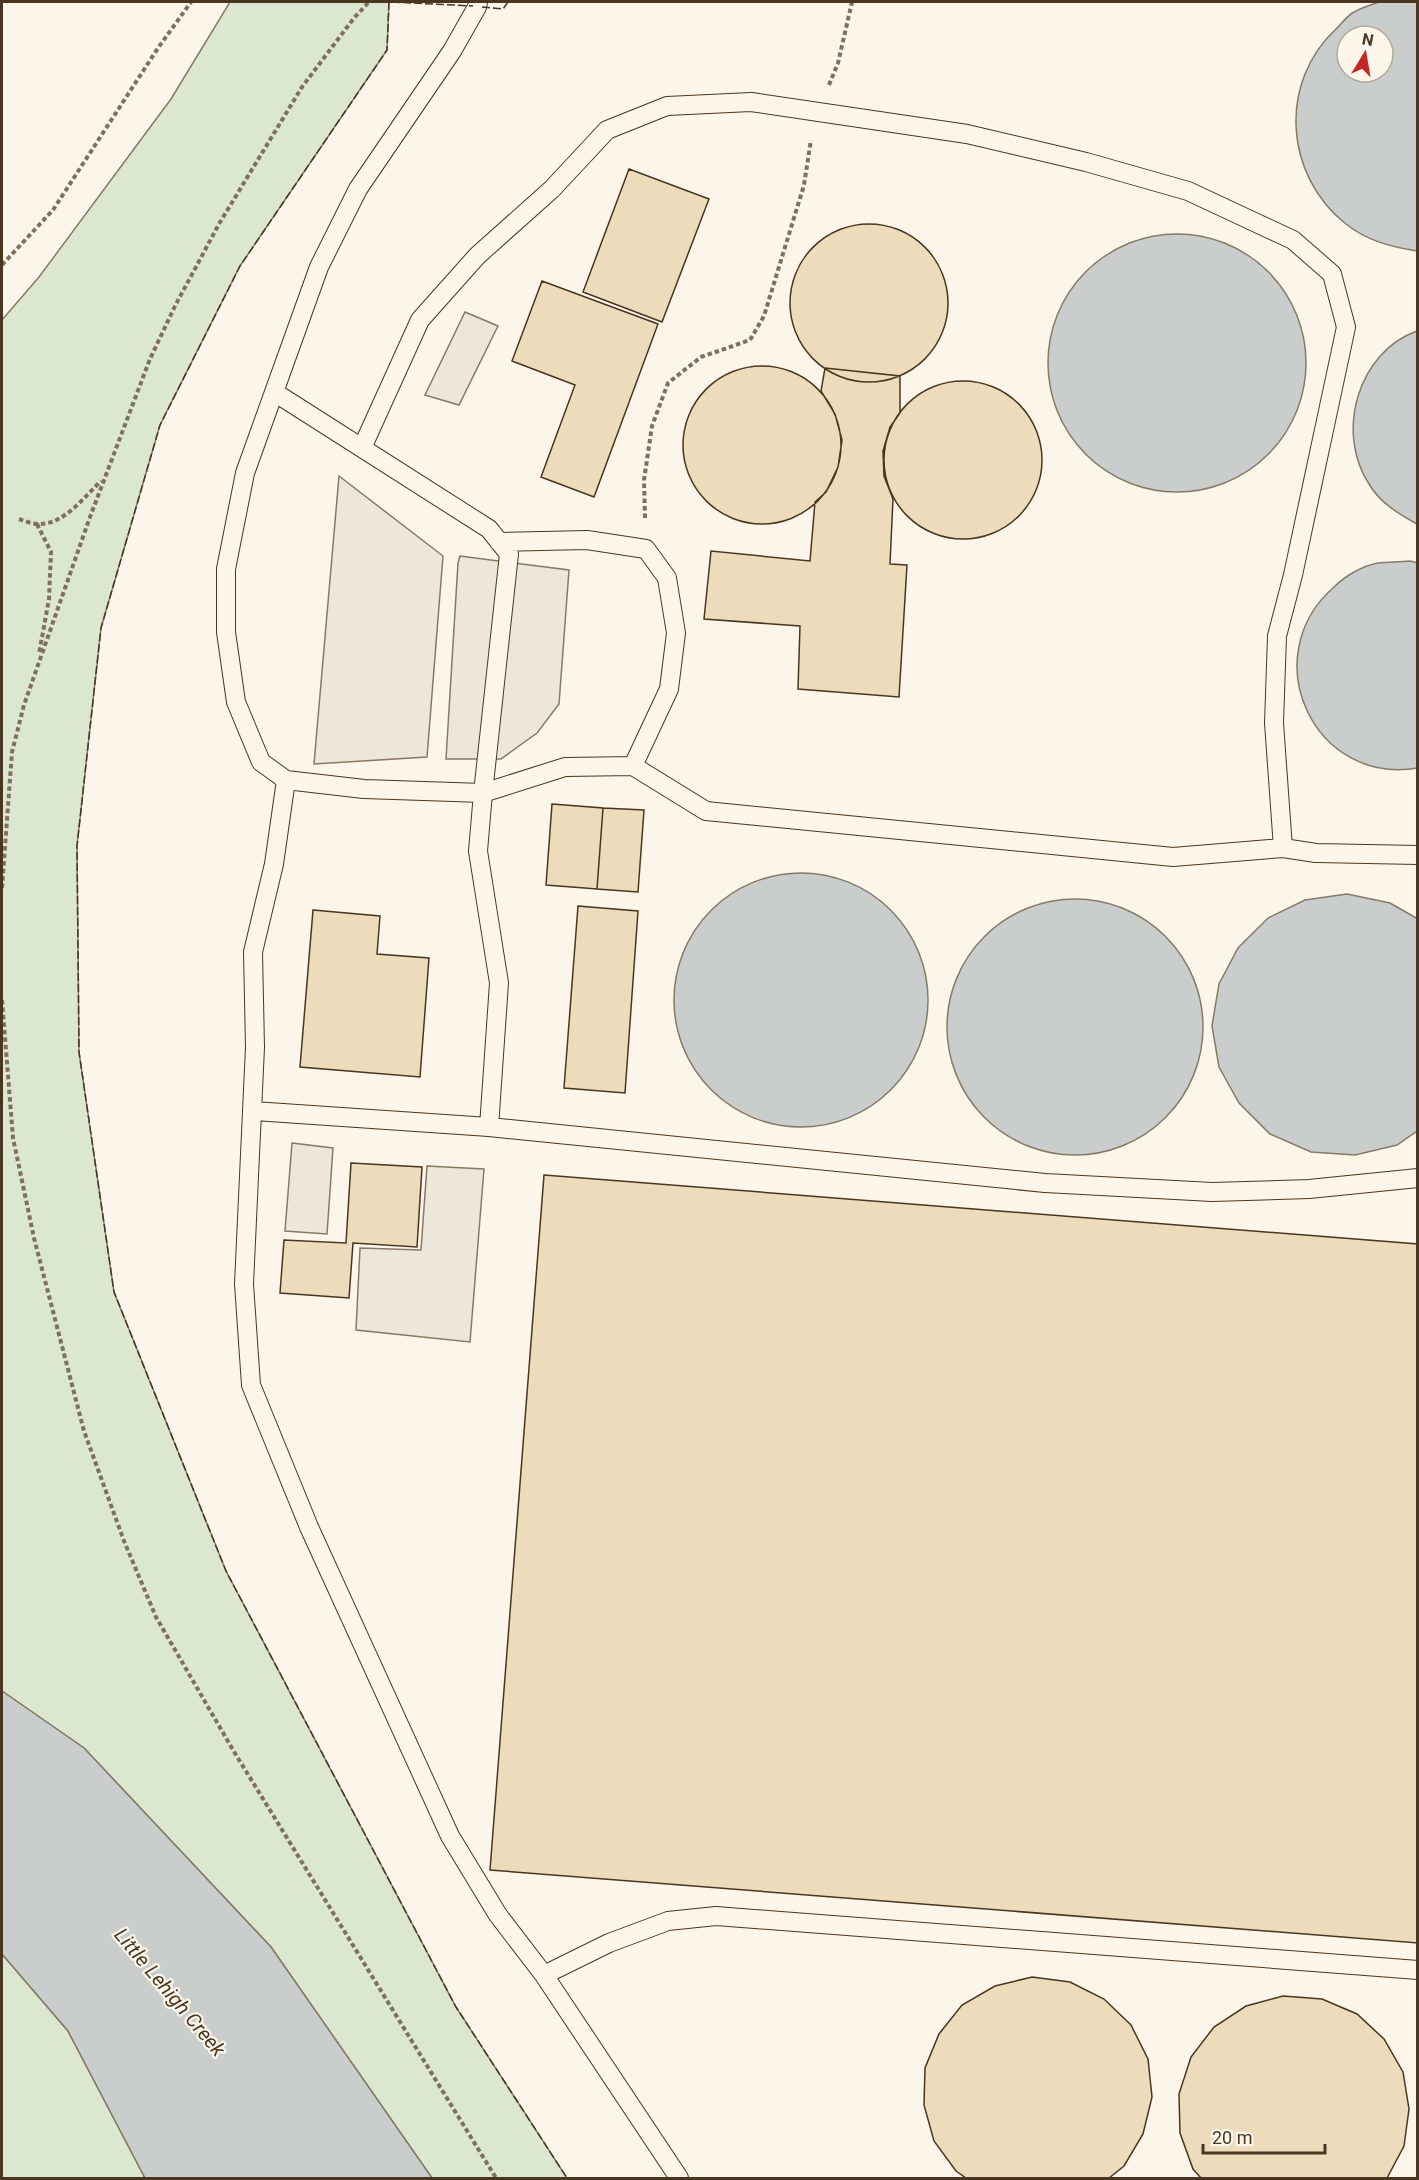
<svg xmlns="http://www.w3.org/2000/svg" width="1419" height="2180" font-family="Roboto,sans-serif">
<style>
.green{fill:#dce7d0;stroke:#887966;stroke-width:1.5}
.parking{fill:#ede7d9;stroke:#887966;stroke-width:1.5}
.water{fill:#c9cecd;stroke:#887966;stroke-width:1.5;fill-rule:evenodd}
.building{fill:#ecdcbc;stroke:#4a3520;stroke-width:1.5}
.lines{fill:none;stroke-linecap:round;stroke-linejoin:round}
.lane-casing{stroke:#4a3520;stroke-width:20}
.path{stroke:#7f6f5c;stroke-width:4;stroke-dasharray:4.5 3;stroke-linecap:butt}
.lane{stroke:#fbf6e9;stroke-width:18}
.fence{stroke:#4a3520;stroke-width:1.5;stroke-dasharray:8 3;stroke-linecap:butt}
.labels{text-anchor:middle;dominant-baseline:central;stroke-width:4.5;stroke-linejoin:round;paint-order:stroke}
.water-label{font-size:20px;font-style:italic;fill:#4a3520;stroke:#fbf6e9}
</style>
<rect width="100%" height="100%" fill="#fbf6e9"/>
<path class="green" d="M230 2H389L387 50 240 266 160 425 101 628 77 846 79 1052 114 1292 226 1571 456 2007 567 2178H432L271 1947 84 1748 2 1691V320L39 277 171 99Z
M2 1954 68 2031 145 2178H2Z"/>
<path class="parking" d="M465 312 498 326 459 405 425 395Z
M339 476 443 556 427 757 314 764Z
M460 556 569 570 559 704 537 733 501 759H446L458 563Z
M292 1143 333 1148 327 1234 285 1231Z
M427 1166 484 1169 470 1342 356 1330 360 1248 421 1250Z"/>
<path class="water" d="M1379 2H1417V251C1392 247 1367 241 1346 224 1284 175 1278 82 1337 28 1342 23 1347 16 1354 12 1361 8 1371 5 1379 2ZM1347 36H1383V72H1347Z
M1048 363a129 129 0 1 1 258 0a129 129 0 1 1-258 0Z
M1417 331H1418L1417 524C1399 514 1380 503 1369 484 1335 432 1358 352 1417 331Z
M1410 561 1418 563V768C1314 786 1254 657 1334 587 1345 576 1362 566 1378 563 1388 562 1399 562 1410 561Z
M674 1000a127 127 0 1 1 254 0a127 127 0 1 1-254 0Z
M1347 894 1390 903 1418 919 1417 1131 1397 1145 1355 1155 1311 1152 1270 1134 1239 1103 1219 1067 1212 1026 1219 984 1238 948 1268 918 1305 900Z
M947 1027a128 128 0 1 1 256 0a128 128 0 1 1-256 0Z
M2 1691 84 1748 271 1947 432 2178H145L68 2031 2 1954Z"/>
<path class="building" d="M629 169 709 199 662 322 583 292Z
M790 303a79 79 0 1 1 158 0a79 79 0 1 1-158 0Z
M542 281 658 324 594 497 541 477 575 385 512 361Z
M683 445a79 79 0 1 1 158 0a79 79 0 1 1-158 0Z
M825 368 900 376V413L890 427 883 451 884 476 893 499 890 564 907 565 899 697 798 689 800 626 704 619 711 551 810 561 815 502 826 492 838 467 842 440 835 414 821 391Z
M884 460a79 79 0 1 1 158 0a79 79 0 1 1-158 0Z
M552 804 603 808 597 889 546 885Z
M603 808 644 810 638 892 597 889Z
M578 906 638 911 625 1093 564 1088Z
M313 910 380 916 377 954 429 958 420 1077 300 1067Z
M351 1163 422 1167 417 1247 353 1243 349 1298 280 1293 284 1240 346 1243Z
M544 1175 1418 1244V1943L490 1870Z
M1032 1977 1070 1982 1104 1999 1131 2025 1148 2059 1152 2097 1143 2134 1124 2166 1109 2178H966L956 2171 934 2141 924 2105 925 2068 939 2034 962 2005 995 1986Z
M1283 1996 1322 1999 1357 2014 1384 2039 1403 2072 1409 2109 1404 2146 1387 2178H1201L1193 2169 1180 2133 1179 2094 1191 2057 1214 2027 1246 2006Z"/>
<g class="lines">
<g class="lane-casing">
<path id="lane" d="M274 392 489 529 509 554 483 793 364 789 286 780 261 762 236 702 226 632V569L245 473 319 267 358 189 452 51 477 7 478 2
M362 448 420 320 477 256 552 189 607 130 667 106 751 102 967 134 1086 162 1188 191 1293 240 1332 274 1346 327 1293 575 1277 636 1274 723 1283 848 1316 853 1418 855
M499 542 587 540 646 549 667 578 676 633 669 689 633 766
M286 780 274 864 253 952 255 1047 244 1284 251 1385 309 1527 450 1836 498 1915 544 1975 679 2178
M253 1111 489 1127 1045 1183 1212 1192 1309 1189 1418 1178
M489 1127 499 983 478 851 483 793 565 767 633 766 706 811 1173 857 1283 848
M544 1975 609 1943 668 1921 716 1916 1418 1970"/>
</g>
<path class="path" d="M829 85 838 63 852 2
M2 265 53 210 158 48 191 2
M645 518 644 480 652 426 668 383 701 357 750 340 764 316 804 185 811 140
M19 519C25 521 32 524 38 524 64 525 84 497 101 481
M37 524 51 552 49 599 39 654
M2 888 12 752 24 705 90 517 150 359 175 306 219 224 302 87 354 18 369 2
M2 1000 13 1138 34 1238 84 1431 124 1541 156 1617 233 1750 496 2178"/>
<use href="#lane" class="lane"/>
<path class="fence" d="M389 2 387 50 240 266 160 425 101 628 77 846 79 1052 114 1292 226 1571 456 2007 567 2178
M392 2 473 6
M482 7 503 9 508 2"/>
</g>
<g class="labels">
<g class="water-label">
<text transform="translate(170 1992) rotate(50)">Little Lehigh Creek</text>
</g>
</g>
<rect width="1419" height="2180" fill="none" stroke="#4a3520" stroke-width="6"/>
<g transform="translate(1365 54) rotate(11)"><circle r="28" fill="#fbf6e9" stroke="#b4a999" stroke-width="1.5"/>
<path d="M0-4.5L10 22L0 15L-10 22Z" fill="#c62828"/>
<text y="-9" font-size="16" font-weight="bold" text-anchor="middle" fill="#4a3520">N</text>
</g>
<path d="M1203 2144v9h122v-9" fill="none" stroke="#4a3520" stroke-width="3"/>
<text x="1212" y="2144" font-size="18" fill="#4a3520" stroke="#fbf6e9" stroke-width="4.5" paint-order="stroke">20 m</text>
</svg>
